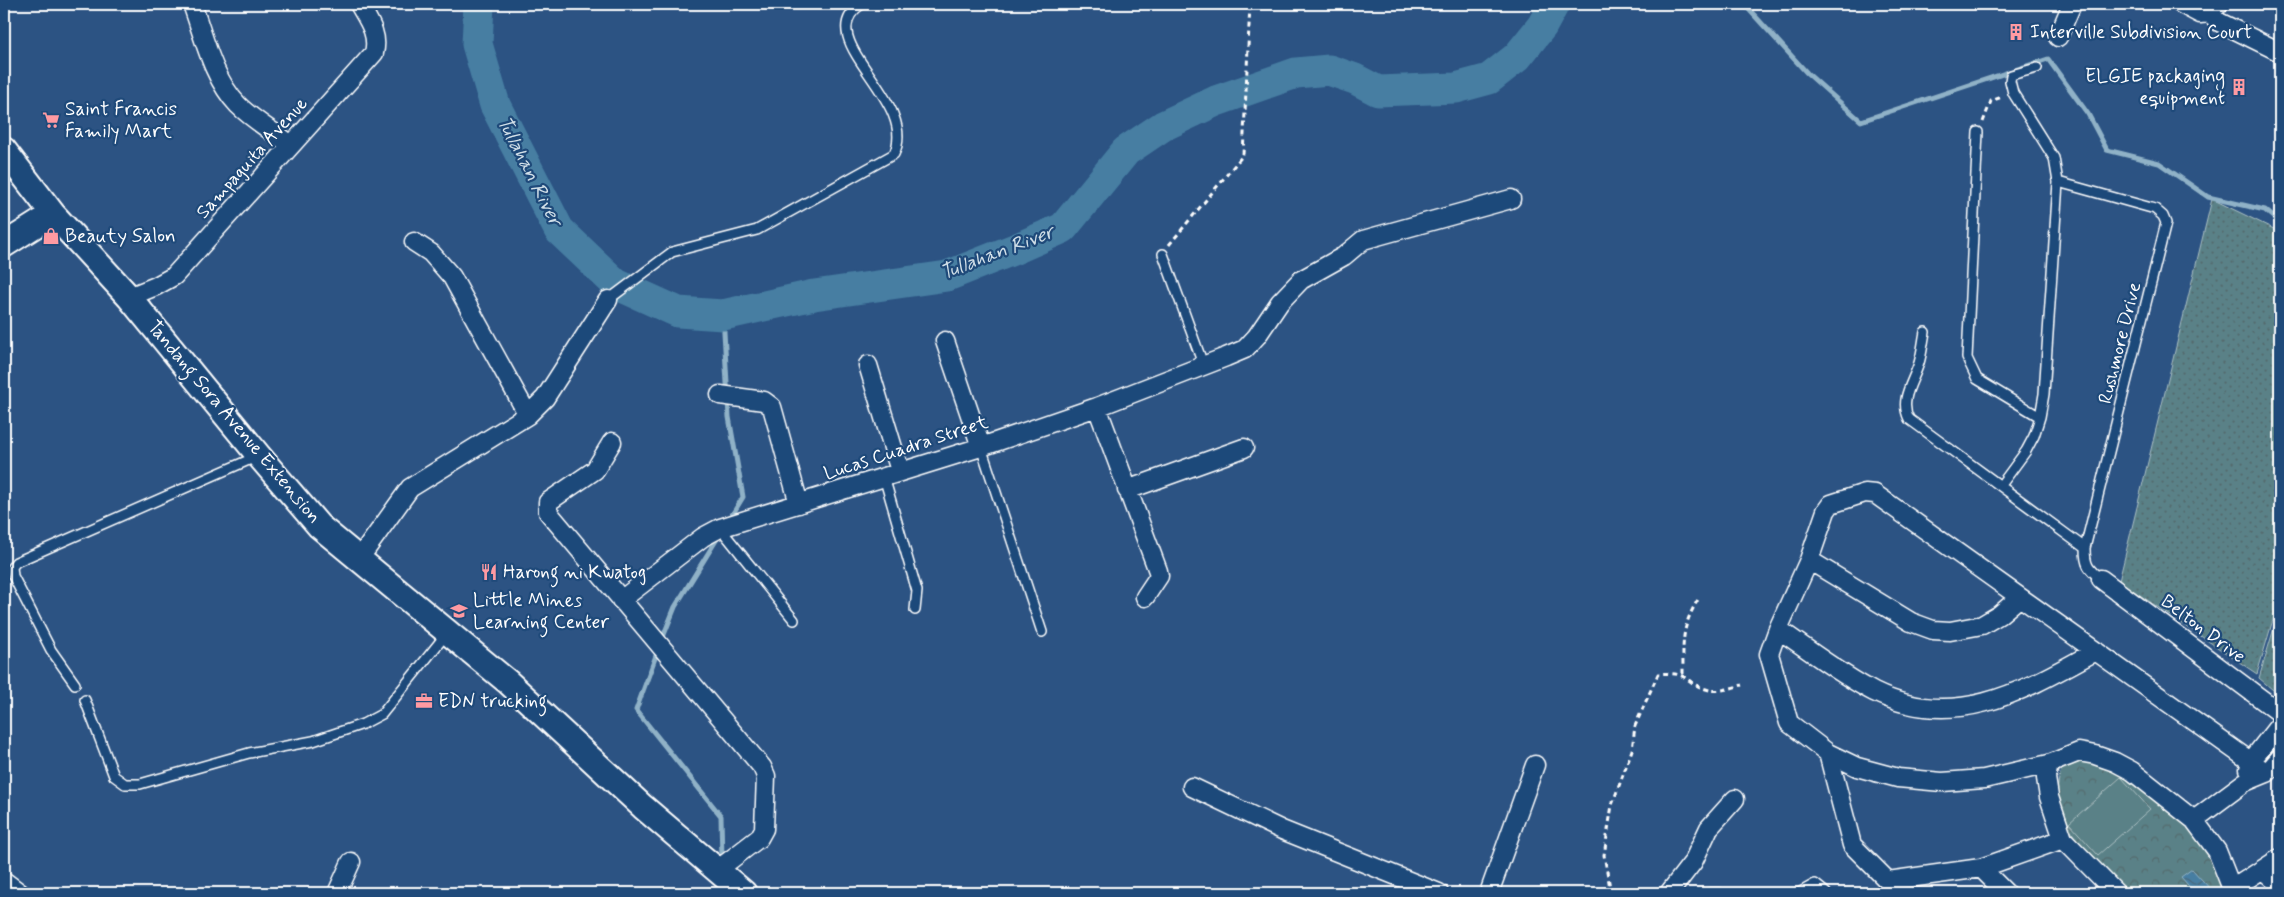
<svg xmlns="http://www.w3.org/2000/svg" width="2284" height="897" font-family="Mynerve,sans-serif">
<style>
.grass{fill:url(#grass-dots);stroke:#acc0c3}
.park{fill:url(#park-crowns);stroke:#acc0c3}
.pitch{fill:#5a8187;stroke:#acc0c3}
.water{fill:url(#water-waves);stroke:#90b2c7}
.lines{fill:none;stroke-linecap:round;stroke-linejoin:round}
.stream{stroke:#90b2c7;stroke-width:5}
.river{stroke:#467ea2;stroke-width:31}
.service-casing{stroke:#fff;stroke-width:12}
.minor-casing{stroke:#fff;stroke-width:21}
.secondary-casing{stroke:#fff;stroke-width:28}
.path{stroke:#fff;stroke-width:3;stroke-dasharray:5 4;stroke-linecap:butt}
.service{stroke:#1f4a7a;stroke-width:9}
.minor{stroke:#1f4a7a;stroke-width:18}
.secondary{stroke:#1f4a7a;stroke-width:24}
.labels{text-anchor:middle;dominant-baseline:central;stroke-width:4.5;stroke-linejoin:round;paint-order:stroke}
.poi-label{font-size:19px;fill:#fff;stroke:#1f4a7a;text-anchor:start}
.street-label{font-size:19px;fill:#fff;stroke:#1f4a7a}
.water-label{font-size:20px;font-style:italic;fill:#d1dfe8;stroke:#1f4a7a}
</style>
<defs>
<pattern id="grass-dots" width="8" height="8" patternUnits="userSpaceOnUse" patternTransform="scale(1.25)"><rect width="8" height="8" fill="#5a8187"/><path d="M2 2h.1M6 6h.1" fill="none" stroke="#54696c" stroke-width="1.8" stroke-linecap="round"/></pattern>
<pattern id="park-crowns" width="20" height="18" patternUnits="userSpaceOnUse" patternTransform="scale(1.25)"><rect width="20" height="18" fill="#5a8187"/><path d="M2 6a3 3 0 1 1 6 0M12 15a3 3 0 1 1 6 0" fill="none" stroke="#54696c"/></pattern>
<pattern id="water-waves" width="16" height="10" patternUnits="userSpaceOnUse" patternTransform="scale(1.25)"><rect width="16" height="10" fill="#467ea2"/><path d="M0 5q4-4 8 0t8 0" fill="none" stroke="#496577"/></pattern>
</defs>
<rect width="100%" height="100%" fill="#2c5383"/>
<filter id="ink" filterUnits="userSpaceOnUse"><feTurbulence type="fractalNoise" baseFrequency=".02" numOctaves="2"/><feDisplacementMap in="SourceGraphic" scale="10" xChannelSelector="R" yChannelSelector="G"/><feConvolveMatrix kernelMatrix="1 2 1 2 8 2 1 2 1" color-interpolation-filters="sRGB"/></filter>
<g filter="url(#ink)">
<path class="grass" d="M2212 199 2280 232V596L2257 674 2119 581Z
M2280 608V696L2259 678Z"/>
<path class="park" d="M2075 761C2088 763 2100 764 2112 770 2154 789 2218 845 2221 893H2129C2105 878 2074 841 2062 815 2055 801 2057 784 2061 770Z"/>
<path class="pitch" d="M2121 777 2150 809 2098 855 2069 823Z"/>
<path class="water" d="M2192 869 2213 892V893H2195L2181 877Z"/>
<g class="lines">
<path class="stream" d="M1744 4 1807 73 1861 121 2048 59 2088 114 2107 150 2159 163 2208 197 2265 210 2280 223
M723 315 729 417 743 497 729 520
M661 642 675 607 720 534
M658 650 636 710 721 816 722 860"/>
<path class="river" d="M479 4 477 44 495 105 559 230 616 284 678 312 723 315 814 295 947 276 1015 249 1063 228 1126 151 1163 126 1216 101 1296 73 1329 70 1355 79 1378 91 1456 88 1489 79 1517 57 1542 26 1554 4"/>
<g class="service-casing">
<path id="service" d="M1978 132 1967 358 1977 379 2040 417
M2058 182 2155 209 2163 216 2166 223 2085 548C2085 565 2088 569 2101 579
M1163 254 1204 367
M608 300 672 252 757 230 894 154C920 99 807 39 862 4
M1925 332C1923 342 1922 353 1919 363 1913 383 1899 399 1909 419L2085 548
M981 447 1042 632
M884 477 917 591 915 610
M2001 485 2026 451 2034 436 2040 417 2044 394 2058 182 2054 158 2013 93 2010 81 2011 75 2037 68
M720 528 794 620
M75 684 51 650 13 576 12 567 16 562 258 456
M85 700 114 776 125 784H140L249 753 313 741 363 724 382 714 447 633
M1710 893H1719
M1799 893 1815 884 1826 893"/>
</g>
<g class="minor-casing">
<path id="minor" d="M192 4C204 37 213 79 238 105 253 120 274 132 291 145
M2181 4 2200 14 2210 13 2219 4
M2210 13 2219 22 2280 52
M2058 37 2072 4
M414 242 431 253 452 277 528 415
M129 297 156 286 174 276 374 53C379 34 368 20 359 4
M945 341 981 447
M868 365 900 471
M720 395 764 401 772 407 799 504
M1097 407 1158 571 1159 576 1145 597
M612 442 595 470 548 502V512L762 767 766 776 764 829 759 838 716 871
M1127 490 1244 448
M359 559 410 488 528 415 545 398 608 300
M1809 560 1911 622 1933 630 1950 631 1982 625 1999 615 2019 598
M2101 579 2280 713
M621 600 703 537 720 528 981 447 1097 407 1226 357 1245 349 1257 336 1280 302 1301 280 1344 256 1363 240 1511 199
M1778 629C1809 650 1841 675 1874 692 1956 732 2025 690 2096 651
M1828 753 1852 845 1900 893
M2049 764 2046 778 2049 797 2063 839 2116 893
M2249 769 2252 760 2280 724
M1192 787 1282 830 1439 893
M2194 820 2245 782 2267 773 2280 758
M1981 868 2006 893
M2263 870 2280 885
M4 881 20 893
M1888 881 1981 868 2063 839
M2232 889 2280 858
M337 893 351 862
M1489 893 1535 765
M1669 893 1693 862 1709 828 1735 799
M2231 893 2232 889 2217 851 2194 820 2132 771 2115 762 2095 755 2079 752 2049 764 1984 779 1942 782 1898 778 1857 767 1828 753 1789 723 1769 654 1778 629 1809 560 1826 511 1831 504 1865 493 1875 494 2267 773"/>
</g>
<g class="secondary-casing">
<path id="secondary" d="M4 150 53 214 129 297 259 456 319 526 508 682 643 807 744 893
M4 245 53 214"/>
</g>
<path class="path" d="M1983 122 1991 101 2002 97
M1169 245 1243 155 1250 4
M1683 674C1683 641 1681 627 1699 598
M1611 893 1604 855 1612 805 1632 750 1635 726 1658 674C1690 671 1683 682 1706 689 1717 693 1731 688 1742 685"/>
<use href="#service" class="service"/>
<use href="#minor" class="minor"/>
<use href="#secondary" class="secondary"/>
</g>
</g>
<defs>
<g id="building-bare" transform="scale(1.35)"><path d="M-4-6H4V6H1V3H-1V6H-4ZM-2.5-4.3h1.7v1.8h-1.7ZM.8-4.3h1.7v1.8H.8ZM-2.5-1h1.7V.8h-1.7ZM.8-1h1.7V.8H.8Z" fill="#ff9aa2" stroke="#1f4a7a" stroke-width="2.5" paint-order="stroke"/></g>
<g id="supermarket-bare" transform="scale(1.35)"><path d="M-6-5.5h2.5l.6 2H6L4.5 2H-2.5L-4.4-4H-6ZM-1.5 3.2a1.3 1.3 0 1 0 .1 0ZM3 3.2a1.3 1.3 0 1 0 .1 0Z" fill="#ff9aa2" stroke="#1f4a7a" stroke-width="2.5" paint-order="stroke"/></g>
<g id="shop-bare" transform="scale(1.35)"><path d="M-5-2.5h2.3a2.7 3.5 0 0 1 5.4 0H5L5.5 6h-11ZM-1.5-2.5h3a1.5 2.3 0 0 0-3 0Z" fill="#ff9aa2" stroke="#1f4a7a" stroke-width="2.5" paint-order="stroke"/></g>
<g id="restaurant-bare" transform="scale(1.35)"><path d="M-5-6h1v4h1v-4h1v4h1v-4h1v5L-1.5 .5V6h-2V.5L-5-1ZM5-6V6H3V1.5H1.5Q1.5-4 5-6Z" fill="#ff9aa2" stroke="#1f4a7a" stroke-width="2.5" paint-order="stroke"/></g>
<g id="school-bare" transform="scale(1.35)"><path d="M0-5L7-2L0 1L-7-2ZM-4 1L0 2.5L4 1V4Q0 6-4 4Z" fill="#ff9aa2" stroke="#1f4a7a" stroke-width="2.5" paint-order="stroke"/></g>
<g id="office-bare" transform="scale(1.35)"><path d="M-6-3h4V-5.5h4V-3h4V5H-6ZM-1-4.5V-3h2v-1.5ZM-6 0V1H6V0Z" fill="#ff9aa2" stroke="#1f4a7a" stroke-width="2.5" paint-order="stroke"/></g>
</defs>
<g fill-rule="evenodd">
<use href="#building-bare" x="2016" y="32"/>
<use href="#building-bare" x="2239" y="87"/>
<use href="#supermarket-bare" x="51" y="120"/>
<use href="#shop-bare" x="51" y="236"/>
<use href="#restaurant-bare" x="489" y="572"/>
<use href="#school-bare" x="459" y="611"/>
<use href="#office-bare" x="424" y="701"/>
</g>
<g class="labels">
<g class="poi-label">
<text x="2030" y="32">Interville Subdivision Court</text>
<text x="2225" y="76" text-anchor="end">ELGIE packaging<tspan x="2225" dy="22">equipment</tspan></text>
<text x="65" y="109">Saint Francis<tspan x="65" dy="22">Family Mart</tspan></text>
<text x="65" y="236">Beauty Salon</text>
<text x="503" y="572">Harong ni Kwatog</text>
<text x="473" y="600">Little Mines<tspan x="473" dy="22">Learning Center</tspan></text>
<text x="438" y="701">EDN trucking</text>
</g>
<g class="street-label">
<text transform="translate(252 158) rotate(-48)">Sampaguita Avenue</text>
<text transform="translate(2120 343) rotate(-76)">Rushmore Drive</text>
<text transform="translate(234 422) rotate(50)">Tandang Sora Avenue Extension</text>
<text transform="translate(906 448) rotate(-18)">Lucas Cuadra Street</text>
<text transform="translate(2203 629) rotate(37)">Belton Drive</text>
</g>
<g class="water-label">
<text transform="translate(529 171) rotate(63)">Tullahan River</text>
<text transform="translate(997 253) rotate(-21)">Tullahan River</text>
</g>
</g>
<rect width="2284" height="897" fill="none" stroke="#1f4a7a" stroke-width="20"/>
<rect x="10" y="10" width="2264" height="877" fill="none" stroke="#fff" stroke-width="2" filter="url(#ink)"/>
</svg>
